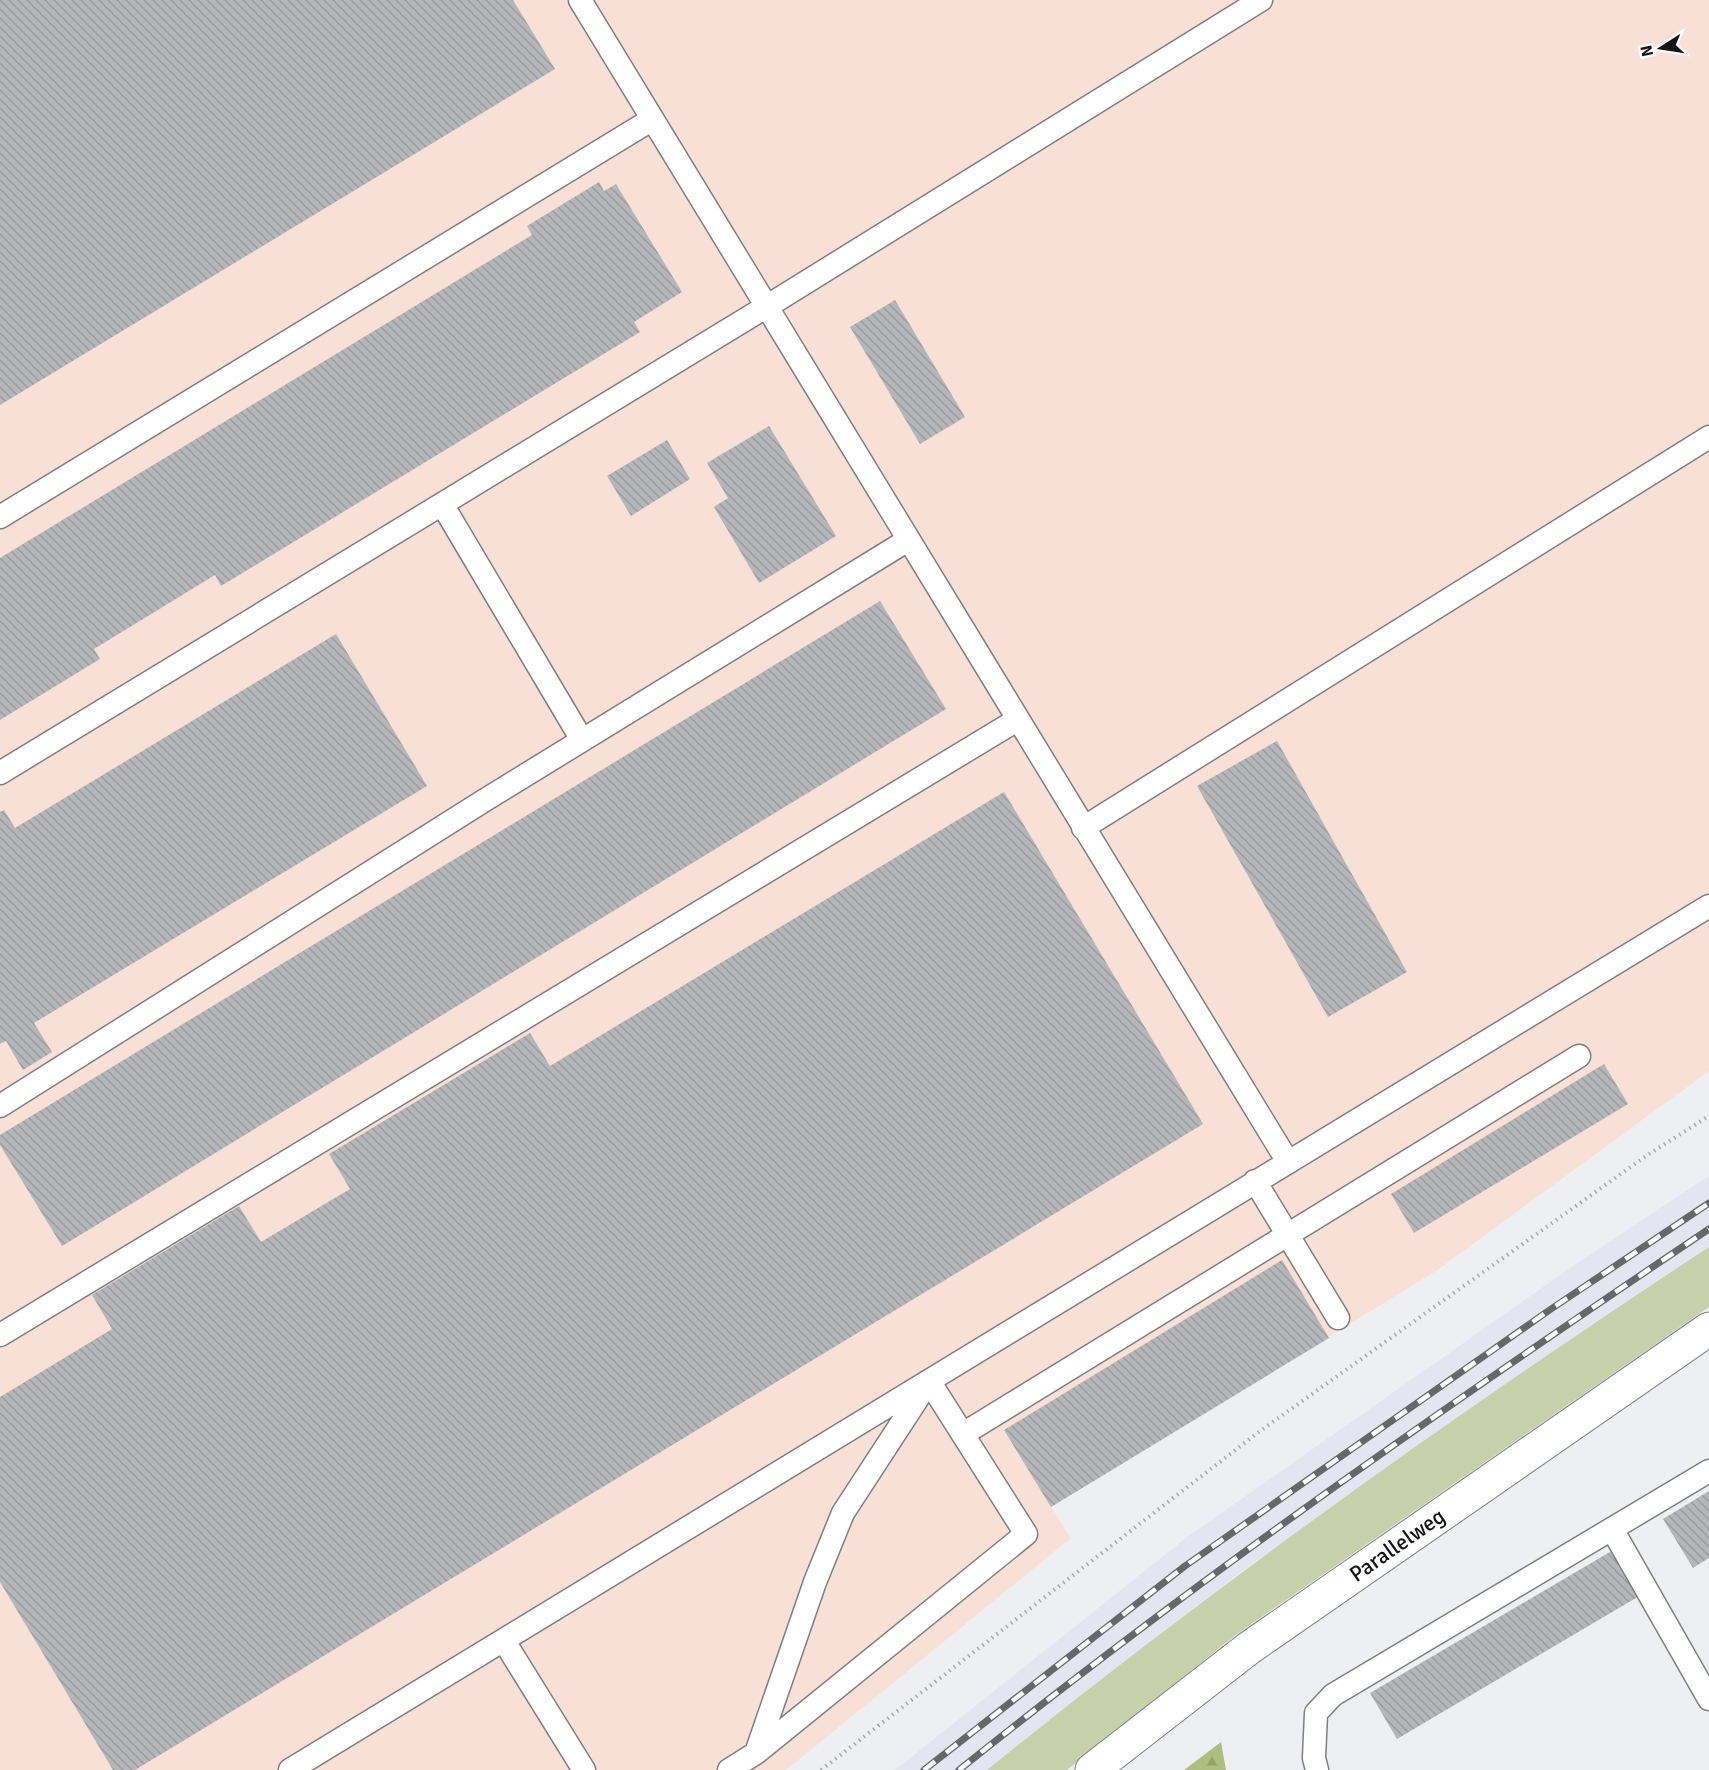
<svg xmlns="http://www.w3.org/2000/svg" width="1709" height="1770" font-family="Signika,sans-serif">
<style>
.built{fill:#e4e5f1}
.industrial{fill:#f8e0d6}
.grass{fill:#c6d1ac}
.forest{fill:url(#forest-firs)}
.building{fill:url(#building-back-hatch)}
.lines{fill:none;stroke-linecap:round;stroke-linejoin:round}
.lane-casing{stroke:#7e7f82;stroke-width:25}
.street-casing{stroke:#7e7f82;stroke-width:35}
.path{stroke:#a7a8ab;stroke-width:4;stroke-dasharray:1.5 4.5;stroke-linecap:butt}
.lane{stroke:#fff;stroke-width:22}
.street{stroke:#fff;stroke-width:33}
.rail-casing{stroke:#666769;stroke-width:7}
.rail{stroke:#fcfcff;stroke-width:4.5;stroke-dasharray:14;stroke-linecap:butt}
.labels{text-anchor:middle;dominant-baseline:central;stroke-width:4.5;stroke-linejoin:round;paint-order:stroke}
.street-label{font-size:22px;fill:#141416;stroke:#fcfcff}
</style>
<defs>
<pattern id="forest-firs" width="22" height="20" patternUnits="userSpaceOnUse" patternTransform="scale(1.5)"><rect width="22" height="20" fill="#adbe80"/><path d="M5 1l3.5 6h-7zM16 11l3.5 6h-7z" fill="#94a26e"/></pattern>
<pattern id="building-back-hatch" width="6" height="6" patternUnits="userSpaceOnUse" patternTransform="scale(1.5)"><rect width="6" height="6" fill="#b5b6ba"/><path d="M-1 5l2 2M0 0l6 6M5-1l2 2" fill="none" stroke="#9b9c9f"/></pattern>
</defs>
<rect width="100%" height="100%" fill="#eeeff3"/>
<path class="built" d="M1709 1176V1247L1603 1317 1242 1571 987 1770H895L1186 1538 1573 1266Z"/>
<path class="industrial" d="M0 0H1709V1071L1436 1271 1051 1507 1071 1538 786 1770H0Z"/>
<path class="grass" d="M1709 1247V1307L1237 1634 1067 1770H987C1218 1583 1461 1410 1709 1247Z"/>
<path class="forest" d="M1221 1742 1226 1770H1184Z"/>
<path class="building" d="M0 0H513L555 69 0 405Z
M599 182 604 191 616 184 682 292 634 322 640 332 221 586 215 575 94 649 100 659 0 720V558L532 235 527 226Z
M895 300 965 417 920 444 850 327Z
M769 426 836 536 759 583 714 507 728 498 707 463Z
M667 440 690 479 631 516 607 476Z
M880 601 946 709 62 1246 0 1145V1135Z
M336 634 427 786 34 1023 52 1052 23 1070 6 1041 0 1044V812L4 810 15 828Z
M1277 741 1407 972 1328 1017 1197 786Z
M1004 792 1203 1124 135 1770H113L0 1582V1397L112 1329 92 1295 239 1206 261 1242 350 1189 329 1154 530 1033 550 1066Z
M1604 1064 1628 1104 1414 1233 1391 1194Z
M1282 1260 1329 1338 1051 1507 1004 1430Z
M1709 1491V1558L1693 1568 1663 1519Z
M1615 1549 1641 1595 1397 1739 1370 1693Z"/>
<g class="lines">
<g class="lane-casing">
<path id="lane" d="M580 0 1288 1162
M442 504 582 740
M0 517 651 120
M0 773 766 307 1261 0
M1083 828 1709 437
M0 1106 485 800 908 540
M1255 1181 1338 1318
M0 1335 1017 720
M963 1434 1579 1056
M1612 1529 1709 1699
M504 1641 584 1770
M290 1770 1709 906
M729 1770 756 1753 815 1582 843 1513 929 1381 1026 1534 756 1753
M1317 1770 1314 1758 1316 1713 1333 1695 1709 1471"/>
</g>
<g class="street-casing">
<path id="street" d="M1092 1770 1249 1648 1709 1329"/>
</g>
<path class="path" d="M821 1770 1256 1434 1646 1156 1709 1116"/>
<use href="#lane" class="lane"/>
<use href="#street" class="street"/>
<g class="rail-casing">
<path id="rail" d="M924 1770 1185 1566 1551 1309 1709 1203
M959 1770C1199 1577 1453 1401 1709 1229"/>
</g>
<use href="#rail" class="rail"/>
</g>
<g class="labels">
<g class="street-label">
<text transform="translate(1397 1545) rotate(-35)">Parallelweg</text>
</g>
</g>
<g transform="translate(1661 48) rotate(258)" stroke="#fcfcff" stroke-width="4.5" paint-order="stroke">
<path d="M0-4.5L10 22L0 15L-10 22Z" fill="#141416"/>
<text y="-9" font-size="16" font-weight="bold" text-anchor="middle" fill="#141416">N</text>
</g>
</svg>
